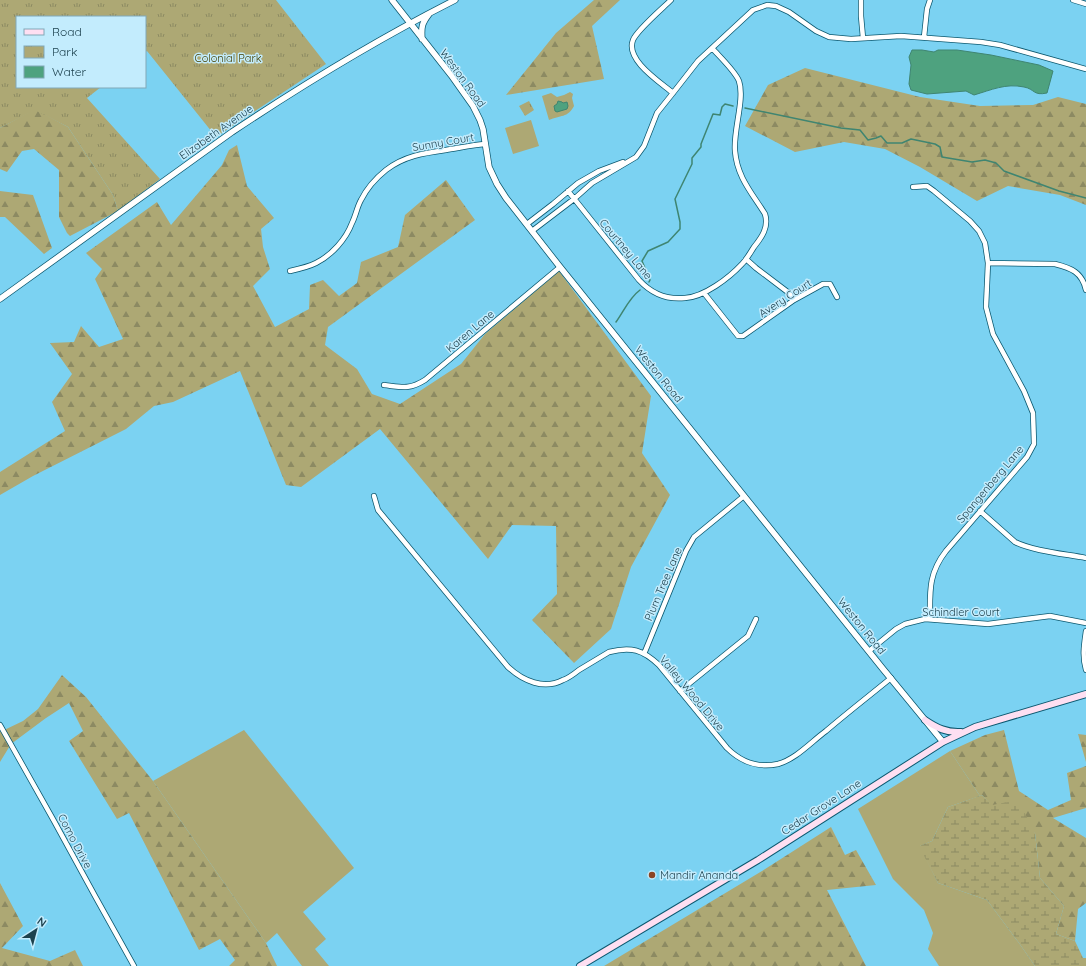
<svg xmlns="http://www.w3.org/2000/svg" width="1086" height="966" font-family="Quicksand,sans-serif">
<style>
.grass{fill:#ada874}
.forest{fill:url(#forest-firs)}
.wetland{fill:url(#wetland-marsh)}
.park{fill:url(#park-tufts)}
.water{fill:#4ea27f;stroke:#3f8571}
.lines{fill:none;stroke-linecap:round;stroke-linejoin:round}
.stream{stroke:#3f8571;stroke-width:1.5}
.minor-casing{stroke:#0c586f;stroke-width:6}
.tertiary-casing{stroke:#0c586f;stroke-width:7}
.secondary-casing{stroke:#0c586f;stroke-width:8}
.minor{stroke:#fff;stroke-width:4.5}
.tertiary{stroke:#fff;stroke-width:5.5}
.secondary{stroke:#fedff2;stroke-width:6}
.poi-dot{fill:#8c4423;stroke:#c3ecfd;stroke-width:1.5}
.labels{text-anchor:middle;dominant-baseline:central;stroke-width:3;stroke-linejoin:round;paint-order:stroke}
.park-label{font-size:11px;fill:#464000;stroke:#c3ecfd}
.street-label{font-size:11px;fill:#1d424f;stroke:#c3ecfd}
.poi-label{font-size:11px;fill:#1d424f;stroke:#c3ecfd;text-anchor:start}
</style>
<defs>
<pattern id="forest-firs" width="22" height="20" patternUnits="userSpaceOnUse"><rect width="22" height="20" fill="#ada874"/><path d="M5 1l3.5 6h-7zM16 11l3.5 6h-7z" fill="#8c8a62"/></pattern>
<pattern id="wetland-marsh" width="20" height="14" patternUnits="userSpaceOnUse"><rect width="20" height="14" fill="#ada874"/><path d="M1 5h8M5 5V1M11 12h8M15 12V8" fill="none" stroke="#8c8a62"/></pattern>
<pattern id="park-tufts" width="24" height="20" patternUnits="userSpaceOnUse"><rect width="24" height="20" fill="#ada874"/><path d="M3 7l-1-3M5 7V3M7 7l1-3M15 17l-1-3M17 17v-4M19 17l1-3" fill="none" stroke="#8c8a62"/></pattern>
</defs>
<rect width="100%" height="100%" fill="#7bd2f2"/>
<path class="grass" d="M570 92 573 94 572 98 574 106C568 118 560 115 549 120L542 96 551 93 557 97 564 95Z
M531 120 539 146 513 154 505 128Z
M244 730 354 868 303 912 326 939 315 949 329 966H302L277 933 266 943 153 781Z
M950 751 980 796 948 807 932 841 920 846 938 883 987 900 1019 943 1035 966H939L928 949 933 933 924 910 893 879 858 809Z"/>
<path class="forest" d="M594 0H620L592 26 604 79 506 95 556 33Z
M805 68 920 97 980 106 1033 105 1058 97 1086 104V205L1060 195 1008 186 977 201 920 167 885 149 844 142 795 152 745 126 768 85Z
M35 109 68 127 113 195 118 211 70 236 67 233 59 217V170L34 149 22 151 7 172 0 169V128Z
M237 145 247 186 274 218 261 229 263 247 270 269 253 286 275 327 309 309 310 285 323 280 339 296 357 283 361 262 398 247 405 215 446 180 475 220 328 327 325 345 357 369 372 394 400 404 461 364 485 334 559 271 651 396 642 453 670 495 631 567 611 629 574 663 532 620 557 594 556 526 512 525 488 559 380 429 301 487 286 485 240 371 173 402 154 406 126 429 33 476 0 495V472L65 431 52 402 72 374 50 343 74 342 81 326 99 347 123 339 95 279 102 269 86 253 157 202 171 225 222 165 229 150Z
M0 191 33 195 52 248 44 254 5 217H0Z
M62 675 86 697 153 781 266 943 277 966H229L235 960 220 939 199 950 129 813 117 819 69 741 83 731 69 703 46 718 11 744 0 762V732L23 721 38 709Z
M1004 730 1019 791 1048 810 1071 800 1067 773 1086 766V808L1053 818 1086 838V903L1078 909 1075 941 1056 934 1064 906 1040 878 1035 833 992 806 982 795 980 796 950 751 985 735Z
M1078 734 1086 735V762Z
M831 827 845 855 856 850 876 885 827 890 866 966H604L762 871Z
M0 883 23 926 2 948 50 961 75 950 83 966H0Z"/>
<path class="wetland" d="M982 795 992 805 1018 800 1035 833 1040 878 1064 906 1056 934 1075 941 1083 958H1086V966H1035L1019 943 987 900 938 883 919 846 932 841 948 807Z"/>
<path class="park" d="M0 0H276L326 64 216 137 147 51 145 52V17H17V87H101L87 98 160 179 118 211 113 195 68 127 35 110 0 128Z
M529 101 534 110 525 116 519 106Z"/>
<path class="water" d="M912 50H922L934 52 938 50H957L991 55 1039 65 1053 71 1047 93C1033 96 1035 89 1024 87 1006 83 991 90 974 95L966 91 927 94 911 90 909 84 911 65 909 57Z
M558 101 562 102 563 103 567 102 568 106 567 109 557 112 555 111 554 106 557 104Z"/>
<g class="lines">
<path class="stream" d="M745 108 841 128 860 130 868 140 876 138 881 136 887 143H902L911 139 935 144 940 147 942 157 972 162 985 160 996 163 1004 171 1059 191 1086 198
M649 282 650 280 642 261 648 251 668 242 680 229V222L675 199 692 164V158L701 147V144L713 114 720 115 722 107 725 104 733 106
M616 322C624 311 629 298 640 290"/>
<g class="minor-casing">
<path id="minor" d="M671 0C663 8 637 30 633 40 625 60 660 82 673 93
M861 0V16L863 38
M1073 0 1086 4
M924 37 927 9 930 0
M913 187 927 186 934 191 970 221 979 231 985 243 988 263 986 307 993 334 1024 391 1033 413 1034 444 1027 457 946 551C928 574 930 592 930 619
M568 191 639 280C651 293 667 300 685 298 704 297 729 278 742 264 747 259 750 253 754 247 762 237 769 227 765 214 752 193 737 177 735 151 733 131 745 99 739 81 735 71 719 56 712 48
M527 224 553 204 578 183 599 171 623 162
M532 231 574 199 592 183 636 157 644 146 657 113 673 93 698 61 753 10 767 5 776 6 789 12 816 31 829 37 851 39 901 36 981 42 1000 45 1086 69
M746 259 756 268 789 293 794 300
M988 263 1055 264C1071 268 1082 272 1086 290
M290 271C299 269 308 267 316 263 332 255 346 239 352 223 356 215 357 207 361 200 367 188 376 178 386 170 404 156 424 153 446 150 459 148 472 145 485 144
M704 293 738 336H743L794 300 823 284H830L837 297
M384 385C402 387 409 390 425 380L560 267
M374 496 378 510 508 667C523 681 544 690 563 680 569 678 574 674 579 670 589 664 599 658 609 652 631 646 643 650 659 665L727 748C741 762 759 768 778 764 796 759 811 742 826 731 847 713 869 696 891 678
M980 511 1015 542C1033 551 1065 554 1086 558
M1086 631C1084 645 1082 656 1086 670
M869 651 896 629 905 624 925 619 988 624 1050 616 1086 623
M644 654 686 551 694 537 744 496
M680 691 748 636 756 619
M0 725 54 821 95 896 134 966"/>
</g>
<g class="tertiary-casing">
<path id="tertiary" d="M392 0 451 75 473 106 480 120 483 129 489 167 497 184 506 198 560 267 883 669 943 742
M422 39C421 27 422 23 429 14
M0 299 232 132C304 84 378 39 455 0"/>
</g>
<g class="secondary-casing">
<path id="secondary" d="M925 720C937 728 947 733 961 732
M580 966 758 860 943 742 975 727 1086 694"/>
</g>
<use href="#minor" class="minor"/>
<use href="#tertiary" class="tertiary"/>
<use href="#secondary" class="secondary"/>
</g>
<circle class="poi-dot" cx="652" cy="875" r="4"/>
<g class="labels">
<g class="park-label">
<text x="228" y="58">Colonial Park</text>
</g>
<g class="street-label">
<text transform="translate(463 78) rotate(54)">Weston Road</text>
<text transform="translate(216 132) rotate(-35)">Elizabeth Avenue</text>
<text transform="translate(443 142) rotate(-10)">Sunny Court</text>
<text transform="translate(626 249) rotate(50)">Courtney Lane</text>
<text transform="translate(785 298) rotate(-33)">Avery Court</text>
<text transform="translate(470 331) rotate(-40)">Karen Lane</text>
<text transform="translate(659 374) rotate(51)">Weston Road</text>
<text transform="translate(990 484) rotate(-50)">Spangenberg Lane</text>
<text transform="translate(663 584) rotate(-67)">Plum Tree Lane</text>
<text x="961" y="612">Schindler Court</text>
<text transform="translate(862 626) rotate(51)">Weston Road</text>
<text transform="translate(692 693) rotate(50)">Valley Wood Drive</text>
<text transform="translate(821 807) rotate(-33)">Cedar Grove Lane</text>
<text transform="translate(75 841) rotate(62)">Como Drive</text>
</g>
<g class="poi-label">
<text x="660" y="875">Mandir Ananda</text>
</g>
</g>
<rect x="16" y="16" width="130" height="72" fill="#c3ecfd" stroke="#81a8b7"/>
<rect x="24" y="29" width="20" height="6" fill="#fedff2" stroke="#81a8b7"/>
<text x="52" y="36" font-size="12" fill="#1d424f">Road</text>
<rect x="24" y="46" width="20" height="12" fill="url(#park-tufts)" stroke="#81a8b7"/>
<text x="52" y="56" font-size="12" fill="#1d424f">Park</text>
<rect x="24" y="66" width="20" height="12" fill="#4ea27f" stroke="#81a8b7"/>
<text x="52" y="76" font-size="12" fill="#1d424f">Water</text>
<g transform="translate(36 930) rotate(36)" stroke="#c3ecfd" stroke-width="3" paint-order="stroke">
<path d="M0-3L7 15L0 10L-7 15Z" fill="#1d424f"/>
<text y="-6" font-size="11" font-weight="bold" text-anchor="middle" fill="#1d424f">N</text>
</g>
</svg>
